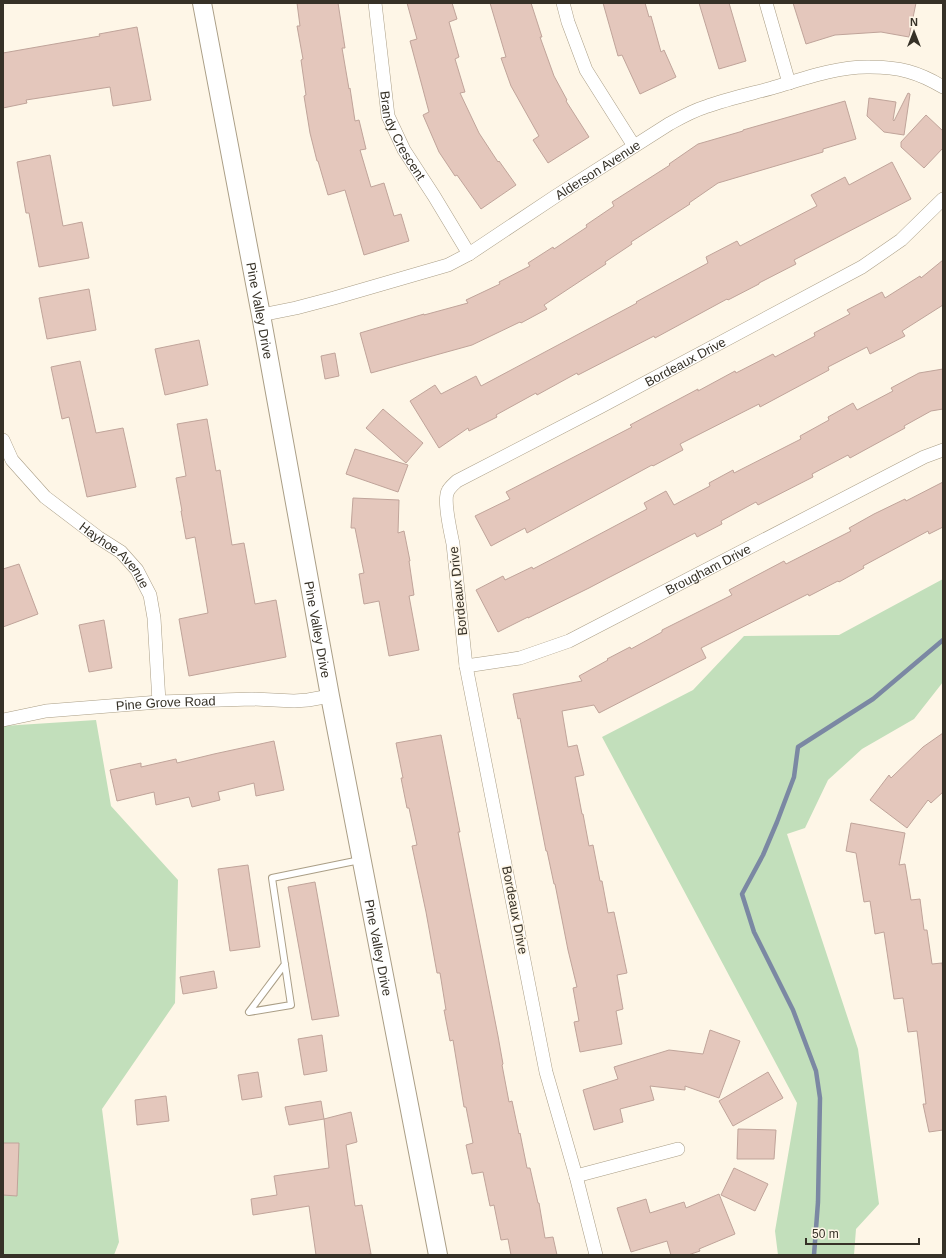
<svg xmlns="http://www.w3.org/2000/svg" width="946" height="1258" font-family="Arial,sans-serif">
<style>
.green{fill:#c2dfbb}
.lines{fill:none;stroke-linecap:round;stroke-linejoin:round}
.stream{stroke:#7b88a3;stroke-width:4.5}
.building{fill:#e4c7bc;stroke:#c0a49a}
.service-casing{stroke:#aa9e86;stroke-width:8}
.minor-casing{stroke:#aa9e86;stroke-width:14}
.secondary-casing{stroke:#aa9e86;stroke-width:20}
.service{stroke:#fff;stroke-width:6}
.minor{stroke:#fff;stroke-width:13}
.secondary{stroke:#fff;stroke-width:18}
.labels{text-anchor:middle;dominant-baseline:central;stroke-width:3;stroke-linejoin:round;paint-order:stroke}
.street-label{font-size:13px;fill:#363127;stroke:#fef6e7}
</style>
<rect width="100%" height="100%" fill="#fef6e7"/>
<path class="green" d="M943 579V682L914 719 862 749 828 780 805 828 787 834 858 1049 879 1204 856 1229 854 1255H778L775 1231 797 1103 602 737 693 690 744 636 839 635Z
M96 720 111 806 178 880 175 1003 102 1109 119 1242 114 1255H3V726Z"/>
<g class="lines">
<path class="stream" d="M814 1255 818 1202 820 1098 816 1071 793 1010 754 932 742 894 763 855 777 822 794 777 798 747 873 699 943 640"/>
</g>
<path class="building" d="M297 3H338L345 48H342L349 89 350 88 355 121 359 120 366 149 360 150 371 187 384 183 394 216 401 214 409 241 364 255 345 190 328 195 318 161H317L310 133 304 96 306 95 301 60 303 59 297 26H300Z
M407 3H452L457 19 449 22 459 57 455 59 465 92 460 93 479 133 498 162 499 161 516 185 481 209 457 175 455 176 439 152 423 115 429 112 410 41 417 39Z
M490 3H531L542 37H540L554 76 567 100 566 101 589 137 548 163 533 140 539 136 511 86 501 58 506 57Z
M603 3H645L649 17 651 16 661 52 664 50 676 77 640 94 622 55 618 56Z
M699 3H729L746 61 719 69Z
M793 3H916L909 37 881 32 835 35 806 44Z
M137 27 151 100 113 106 110 87 26 100 27 103 3 108V53L100 36 99 34Z
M908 93 910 94 904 135 884 132 867 116 869 98 896 102 893 120 894 121Z
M845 101 856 139 823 149V152L718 183 689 203 690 204 631 242 632 244 605 262 606 264 544 305 547 309 521 323 520 322 472 345 371 373 360 333 424 314V315L468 303 466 300 500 284 499 282 530 266 528 263 553 247 554 249 587 227 586 225 614 206 612 202 670 165 669 164 698 144 743 131V130Z
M926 115 943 131V148L924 168 901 147V142Z
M50 155 63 226 82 222 89 258 39 267 29 213H26L17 162Z
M892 162 911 199 794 260 796 264 759 283V284L728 300 727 299 655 338 654 336 578 375 577 373 537 395 536 393 496 415 497 417 469 431 468 428 439 448 410 401 435 385 441 394 476 376 481 386 637 303 636 302 708 263 706 257 737 241 740 246 817 206 811 195 845 177 849 185Z
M943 260V305L902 331 905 336 870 354 867 347 828 367 829 370 760 407 759 404 680 444 683 450 653 466 652 465 527 533 525 528 491 546 475 516 510 499 506 492 632 427 630 425 698 389V391L735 371 736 373 773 354 775 357 815 336 814 333 850 314 847 310 882 292 885 298 920 276 921 278Z
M89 289 96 330 47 339 39 298Z
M199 340 208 385 165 395 155 349Z
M335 353 339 376 325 379 321 356Z
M80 361 96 433 123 428 136 487 87 497 69 417 62 419 51 367Z
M943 369V409L931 411 904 426 905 428 850 458 848 455 812 474 813 477 758 505 756 502 721 521 722 524 697 537 695 533 608 578 589 588 528 618V617L498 632 476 590 503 576 505 580 532 567 533 569 564 553 647 509 644 503 666 491 674 505 710 486 709 483 733 470 734 473 801 439 800 436 829 420 828 417 853 403 857 410 893 391 891 388 919 373Z
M383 409 423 443 406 463 366 428Z
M207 419 216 471 220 470 232 545 244 543 255 604 276 600 286 657 189 676 179 619 208 613 195 537 186 539 181 511H182L176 478 186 476 177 424Z
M355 449 408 465 398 492 346 474Z
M943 482V527L929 534 928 531 863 566 864 568 839 582 838 581 809 596 808 594 701 648 706 658 599 713 594 705 562 711 568 747 577 745 584 775 575 777 582 814H583L589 846 593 845 600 881H602L608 913 614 912 627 973 617 975 623 1009 616 1011 622 1044 580 1052 574 1022 579 1021 573 988 577 987 568 950 555 884H554L547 851H546L520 718 518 719 513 694 582 681 579 676 608 660 607 659 630 647 631 649 662 632V630L732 595 729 590 784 561 786 564 851 531 849 528 874 514 905 499 906 501Z
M353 498 399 500 398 533 404 531 410 561H409L414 595 409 596 419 650 389 656 379 601 364 604 359 574 364 573 355 528H351Z
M19 564 38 614 3 627V569Z
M104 620 112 668 89 672 79 625Z
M943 733V792L931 803 928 800 907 828 870 800 889 775 891 778 923 747Z
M441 735 460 832H458L498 1036 503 1064 502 1065 509 1102 512 1101 519 1134 520 1133 527 1168H530L538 1203H539L545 1238 553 1237 557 1255H511L508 1239 501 1240 494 1205 490 1206 483 1172 472 1174 466 1145 473 1143 466 1107H464L453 1040 450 1041 444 1010H446L440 973H437L426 912 412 846 417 845 409 808H407L401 778H403L396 743Z
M274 741 284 790 256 796 254 783 218 792 220 800 192 807 189 797 156 805 154 792 117 801 110 770 141 763V767L176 759 177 763 214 754Z
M851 823 905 833 899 865 905 864 911 900 920 899 924 930H927L932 964 942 963 943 971V1130L929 1132 923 1104H926L917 1031 908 1032 903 998 894 999 884 932 875 934 870 901 864 902 856 853 846 851Z
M248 865 260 947 230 951 218 869Z
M315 882 339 1016 312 1020 288 887Z
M214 971 217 988 183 994 180 977Z
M710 1030 740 1041 719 1098 685 1086V1090L650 1086 654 1100 620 1109 623 1122 594 1130 583 1090 618 1079 614 1067 669 1050 703 1054Z
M322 1035 327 1071 304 1075 298 1039Z
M258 1072 262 1097 242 1100 238 1075Z
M768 1072 783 1098 733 1126 719 1101Z
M166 1096 169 1121 137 1125 135 1100Z
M321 1101 324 1119 289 1125 285 1107Z
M351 1112 357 1142 346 1145 355 1206 362 1205 371 1254 365 1255H316L309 1206 253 1215 251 1199 277 1195 274 1176 329 1168 324 1119Z
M738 1129 776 1130 774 1159H737Z
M3 1143H19L17 1196 3 1195Z
M734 1168 768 1184 755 1211 721 1195Z
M719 1194 735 1234 699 1249 700 1251 688 1255H671L667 1241 631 1252 617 1208 646 1199 650 1213 684 1202 686 1208Z"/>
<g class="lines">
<g class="service-casing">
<path id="service" d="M285 964 249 1012 291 1005 272 878 360 860"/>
</g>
<g class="minor-casing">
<g id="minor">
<path id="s1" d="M375 3 388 116 404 150 434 196 469 254"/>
<path d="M563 3 568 22 586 70 634 146"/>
<path d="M766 3 789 83"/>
<path id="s2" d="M261 315 296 308 334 298 448 265 469 254 556 196 669 124C680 118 692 111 705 107 727 99 750 94 772 88 802 79 839 66 870 67 899 67 918 72 943 87"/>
<path id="s3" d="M3 440 12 460 45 497 99 538 121 552 137 570 150 595 154 618 159 702"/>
<path id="s4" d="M466 666 520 658 569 641 924 457 943 450"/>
<path id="s5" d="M3 720 46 711 159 702 252 699 294 701 308 700 330 696"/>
<path d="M576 1176 678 1149"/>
<path id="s6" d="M596 1255 576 1176 546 1072 466 666 453 544C451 534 443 500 448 491 450 487 454 484 457 481L600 407 862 267 901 240 943 199"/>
</g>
</g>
<g class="secondary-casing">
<g id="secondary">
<path id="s7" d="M202 3 261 315 330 696 438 1255"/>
</g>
</g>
<use href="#service" class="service"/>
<use href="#minor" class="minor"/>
<use href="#secondary" class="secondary"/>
</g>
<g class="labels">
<g class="street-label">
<text stroke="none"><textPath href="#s1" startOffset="137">Brandy Crescent</textPath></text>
<text stroke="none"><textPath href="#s2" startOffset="371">Alderson Avenue</textPath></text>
<text stroke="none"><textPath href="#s7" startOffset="313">Pine Valley Drive</textPath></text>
<text stroke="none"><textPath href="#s6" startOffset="1051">Bordeaux Drive</textPath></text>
<text stroke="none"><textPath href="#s3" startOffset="163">Hayhoe Avenue</textPath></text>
<text stroke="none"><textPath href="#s4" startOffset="263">Brougham Drive</textPath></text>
<text transform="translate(458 591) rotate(-96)">Bordeaux Drive</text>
<text stroke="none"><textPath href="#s7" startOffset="637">Pine Valley Drive</textPath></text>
<text stroke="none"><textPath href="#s5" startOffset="164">Pine Grove Road</textPath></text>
<text transform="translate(515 910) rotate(79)">Bordeaux Drive</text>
<text stroke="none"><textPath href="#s7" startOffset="961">Pine Valley Drive</textPath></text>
</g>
</g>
<rect width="946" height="1258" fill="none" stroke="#363127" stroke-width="8"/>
<g transform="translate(914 32)" stroke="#fef6e7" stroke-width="3" paint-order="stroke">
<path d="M0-3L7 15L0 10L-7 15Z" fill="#363127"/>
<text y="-6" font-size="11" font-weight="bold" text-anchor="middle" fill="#363127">N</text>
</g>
<path d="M806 1238v6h113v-6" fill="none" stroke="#363127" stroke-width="2"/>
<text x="812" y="1238" font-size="12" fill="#363127" stroke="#fef6e7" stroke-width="3" paint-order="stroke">50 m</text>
</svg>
